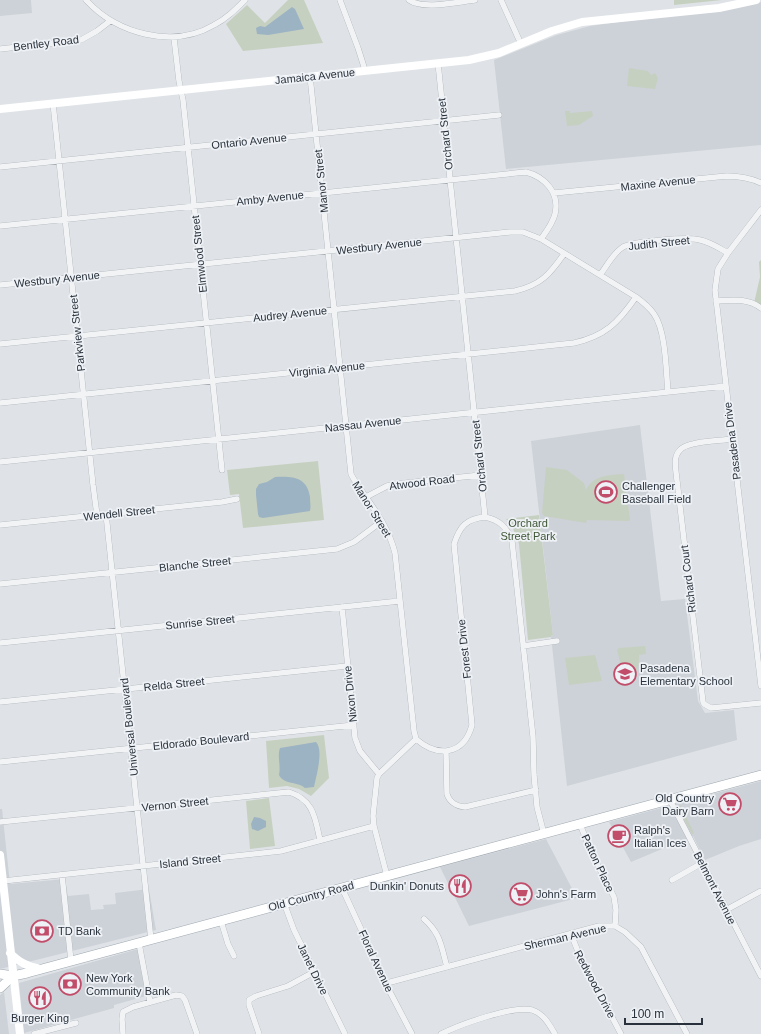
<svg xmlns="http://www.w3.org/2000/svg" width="761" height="1034" font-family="Helvetica,sans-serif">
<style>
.built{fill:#cdd2d8}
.green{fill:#c6d0c0}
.water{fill:#9cb3c4}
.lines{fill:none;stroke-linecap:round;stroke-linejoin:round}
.street-casing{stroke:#a5aab0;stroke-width:6}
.primary-casing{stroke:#9fa8b1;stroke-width:10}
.street{stroke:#f1f3f5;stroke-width:5.5}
.secondary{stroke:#fff;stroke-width:8}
.primary{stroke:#fff;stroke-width:9}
.labels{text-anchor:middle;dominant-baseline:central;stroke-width:3.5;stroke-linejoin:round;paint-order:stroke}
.street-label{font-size:11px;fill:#29323c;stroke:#eef1f5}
.poi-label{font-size:11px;fill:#29323c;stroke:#eef1f5;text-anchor:start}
.park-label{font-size:11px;fill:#405737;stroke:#eef1f5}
</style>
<rect width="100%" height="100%" fill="#dfe3e7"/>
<path class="built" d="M0 0H31L32 13 0 16Z
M761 2V145L506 169 494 60 557 35 590 26Z
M640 425 661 601 685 599 698 701 705 713 734 710 737 740 567 786 551 636 553 635 531 441Z
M761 781V839L739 846 705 860 693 836 631 862 609 822Z
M0 809H2L10 884 65 879 68 896 89 894 91 910 104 909 103 905 116 904 115 893 149 889 156 930 0 969Z
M546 839 577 898 469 926 440 867Z
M138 949 146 996 114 1005V1008L24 1033 19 983Z
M4 992 9 1034H0V995Z"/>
<path class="green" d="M288 0H304L323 43 243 51 226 24 247 5 265 23Z
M674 0H722L674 5Z
M629 68 648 71 651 75 655 73 658 78 655 89 627 86Z
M565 111H570V113L592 111 593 116 579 125 567 126Z
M761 260V308L754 303 760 277 759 262Z
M318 461 324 520 243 528 239 494 230 495 227 470Z
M546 467 567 470 584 483 586 490C593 475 610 475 624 474L630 519 629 521 587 520 586 523 544 516 542 513Z
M539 515 553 635 551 636V637L528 640 519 544 512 526 506 519Z
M645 646 646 654 639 655C639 664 639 669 633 676L623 673 617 650 619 648Z
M595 655 602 681 569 685 565 658Z
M324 735 329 778 311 796 299 789 287 786 269 788 266 741Z
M269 798 275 846 250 849 246 801Z
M680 805 694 833 692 834 677 806Z"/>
<path class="water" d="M292 7 295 9 304 29 268 35 257 34 256 28 260 26 265 27Z
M275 477C293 476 307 477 310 497 310 502 311 506 310 511L263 518 259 517 258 514 256 495V489L259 484 267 482Z
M316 742C324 750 316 777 314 787L305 788C297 781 284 785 279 775 281 766 277 756 280 748Z
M254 817 260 818 266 821V827L258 831 252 829 251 824Z"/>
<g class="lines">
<g class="street-casing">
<path id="street" d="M86 0C117 34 173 49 214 25 226 19 235 10 245 0
M340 0 358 48 365 70
M409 0C423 10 457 2 475 0
M501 0 521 44
M174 38 179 81 183 100 222 470
M0 49 81 40 97 31 110 21
M438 63 485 517C499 520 507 527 512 541L533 737 534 775 537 807 544 834
M310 76 351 474C356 484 362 491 368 500 380 517 390 533 395 553L414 731 416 739 379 774 377 778 373 816 374 826 387 876
M53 103 93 485 97 515
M0 167 499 115
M554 193 727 176C739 176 750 178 761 183
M761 210 728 253 718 269 715 290 761 686
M0 226 526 172C545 177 560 193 555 214 553 223 546 232 541 239
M600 275C607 266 613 253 623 247 634 241 687 237 700 240 710 242 719 248 728 253
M0 285 510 232H523L541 239 636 297C643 302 649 307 654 314 666 331 666 371 668 392
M716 301C733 300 747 298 761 308
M0 344 515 291C541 285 550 274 564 254
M0 403 574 343C605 336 618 323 636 297
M732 439C720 441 687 441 680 450 674 456 675 464 676 472L703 702 704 704 711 708 761 703
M0 462 726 386
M366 497 387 486 396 484 481 475
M106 514 151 940
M0 525 222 502 237 499
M0 584 337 549 354 542 382 521
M342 607 355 738 360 751 379 774
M0 643 400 601
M523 646 557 641
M0 702 347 666
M416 739C438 758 464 755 472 725L454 544C460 526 466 519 485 517
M446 751 447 794C450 803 456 806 465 807L536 790
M0 762 354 725
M670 800 761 976
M0 822 289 792C314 800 315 818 320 840
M580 824 591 852 614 897 616 910 615 926
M62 875 71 961
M672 880 702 863
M3 881 281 851 374 826
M342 888 390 992 412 1034
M284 903 294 930 345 1034
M726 910 761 891
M424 919C441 934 441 946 447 967
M221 921 228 944 234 956
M571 934 581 959 621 1034
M139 943 150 1002
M387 983 599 926H615L625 932 641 947 687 1034
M34 1034 76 1023
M123 1034 122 1019 123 1012 133 1007 176 995 182 996 185 1000 197 1034
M259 1034 249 1005V1000L256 996 288 986 314 972
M441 1034C459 1025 513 1005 532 1010 544 1014 549 1024 555 1034"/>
</g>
<g class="primary-casing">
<path id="primary" d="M0 974 13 976 27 973 761 775
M0 988 13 976"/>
</g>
<use href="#street" class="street"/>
<path class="secondary" d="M0 109 469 60 499 53 552 31 582 22 719 8 756 0
M0 855 20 1034
M10 953C20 963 27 966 40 969"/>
<use href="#primary" class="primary"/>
</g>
<defs>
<g id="stadium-ring" transform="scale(1.15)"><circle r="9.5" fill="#eef1f5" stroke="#c24d6a" stroke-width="1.5"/><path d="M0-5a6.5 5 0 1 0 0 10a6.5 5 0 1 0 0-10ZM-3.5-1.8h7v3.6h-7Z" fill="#c24d6a"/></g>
<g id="school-ring" transform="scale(1.15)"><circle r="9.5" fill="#eef1f5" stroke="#c24d6a" stroke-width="1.5"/><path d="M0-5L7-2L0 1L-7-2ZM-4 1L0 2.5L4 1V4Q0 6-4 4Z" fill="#c24d6a"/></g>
<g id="supermarket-ring" transform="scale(1.15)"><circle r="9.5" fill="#eef1f5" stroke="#c24d6a" stroke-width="1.5"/><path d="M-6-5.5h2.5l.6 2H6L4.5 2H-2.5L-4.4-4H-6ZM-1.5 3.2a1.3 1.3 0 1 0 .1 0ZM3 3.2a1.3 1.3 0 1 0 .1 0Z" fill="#c24d6a"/></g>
<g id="cafe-ring" transform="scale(1.15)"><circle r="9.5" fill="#eef1f5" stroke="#c24d6a" stroke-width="1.5"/><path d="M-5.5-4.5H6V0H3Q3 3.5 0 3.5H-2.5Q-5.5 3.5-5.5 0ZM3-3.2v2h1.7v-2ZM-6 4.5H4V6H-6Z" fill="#c24d6a"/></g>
<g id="restaurant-ring" transform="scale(1.15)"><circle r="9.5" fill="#eef1f5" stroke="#c24d6a" stroke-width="1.5"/><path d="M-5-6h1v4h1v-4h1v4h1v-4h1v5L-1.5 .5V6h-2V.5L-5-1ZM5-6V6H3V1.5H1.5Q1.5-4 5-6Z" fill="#c24d6a"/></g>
<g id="bank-ring" transform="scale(1.15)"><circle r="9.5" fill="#eef1f5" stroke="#c24d6a" stroke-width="1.5"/><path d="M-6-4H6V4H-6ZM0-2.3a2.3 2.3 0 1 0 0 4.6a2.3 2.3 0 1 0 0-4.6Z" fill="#c24d6a"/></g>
</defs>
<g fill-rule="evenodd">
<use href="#stadium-ring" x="606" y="492"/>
<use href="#school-ring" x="625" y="674"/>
<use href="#supermarket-ring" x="730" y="804"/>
<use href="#cafe-ring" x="619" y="836"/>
<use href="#restaurant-ring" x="460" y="886"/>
<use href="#supermarket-ring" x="521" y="894"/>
<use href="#bank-ring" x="42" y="931"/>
<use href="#bank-ring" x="70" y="984"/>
<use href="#restaurant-ring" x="40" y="998"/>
</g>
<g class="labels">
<g class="street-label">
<text transform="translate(46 43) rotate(-7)">Bentley Road</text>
<text transform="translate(315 76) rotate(-6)">Jamaica Avenue</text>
<text transform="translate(445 134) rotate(-96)">Orchard Street</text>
<text transform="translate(249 141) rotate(-6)">Ontario Avenue</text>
<text transform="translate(321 181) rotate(-96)">Manor Street</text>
<text transform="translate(658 183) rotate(-6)">Maxine Avenue</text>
<text transform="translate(270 198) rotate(-6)">Amby Avenue</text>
<text transform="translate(659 243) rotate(-6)">Judith Street</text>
<text transform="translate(379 246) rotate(-6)">Westbury Avenue</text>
<text transform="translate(199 254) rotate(-96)">Elmwood Street</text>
<text transform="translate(57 279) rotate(-6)">Westbury Avenue</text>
<text transform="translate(290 314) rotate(-6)">Audrey Avenue</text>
<text transform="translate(77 333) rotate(-96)">Parkview Street</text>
<text transform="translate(327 369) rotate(-6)">Virginia Avenue</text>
<text transform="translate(363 424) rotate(-6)">Nassau Avenue</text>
<text transform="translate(732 441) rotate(-97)">Pasadena Drive</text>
<text transform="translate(479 456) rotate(-96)">Orchard Street</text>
<text transform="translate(422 482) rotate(-7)">Atwood Road</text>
<text transform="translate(372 509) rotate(58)">Manor Street</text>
<text transform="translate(119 513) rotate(-6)">Wendell Street</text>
<text transform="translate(195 564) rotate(-6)">Blanche Street</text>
<text transform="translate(688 579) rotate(-97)">Richard Court</text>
<text transform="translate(200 622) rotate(-6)">Sunrise Street</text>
<text transform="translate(464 649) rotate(-96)">Forest Drive</text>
<text transform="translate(174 684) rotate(-6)">Relda Street</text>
<text transform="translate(350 694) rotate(-96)">Nixon Drive</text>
<text transform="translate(129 727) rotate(-96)">Universal Boulevard</text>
<text transform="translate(201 741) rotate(-6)">Eldorado Boulevard</text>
<text transform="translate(175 804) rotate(-6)">Vernon Street</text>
<text transform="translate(190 861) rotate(-6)">Island Street</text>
<text transform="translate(598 863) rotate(65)">Patton Place</text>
<text transform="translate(715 888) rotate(63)">Belmont Avenue</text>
<text transform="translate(311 896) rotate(-15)">Old Country Road</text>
<text transform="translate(565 937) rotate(-13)">Sherman Avenue</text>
<text transform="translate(376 961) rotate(65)">Floral Avenue</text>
<text transform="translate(313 969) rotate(64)">Janet Drive</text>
<text transform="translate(595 984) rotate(62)">Redwood Drive</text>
</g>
<g class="poi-label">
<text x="622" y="486">Challenger<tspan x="622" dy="13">Baseball Field</tspan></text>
<text x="640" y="668">Pasadena<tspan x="640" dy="13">Elementary School</tspan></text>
<text x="714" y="798" text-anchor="end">Old Country<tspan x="714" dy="13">Dairy Barn</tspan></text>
<text x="634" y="830">Ralph's<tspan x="634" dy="13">Italian Ices</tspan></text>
<text x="444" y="886" text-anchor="end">Dunkin' Donuts</text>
<text x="536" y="894">John's Farm</text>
<text x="58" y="931">TD Bank</text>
<text x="86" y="978">New York<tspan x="86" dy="13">Community Bank</tspan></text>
<text x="40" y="1018" text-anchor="middle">Burger King</text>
</g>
<g class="park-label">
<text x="528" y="523">Orchard<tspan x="528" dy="13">Street Park</tspan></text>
</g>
</g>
<path d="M625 1018v6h77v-6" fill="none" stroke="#29323c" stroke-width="2"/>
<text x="631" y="1018" font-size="12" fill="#29323c" stroke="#eef1f5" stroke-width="3" paint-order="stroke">100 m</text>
</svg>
